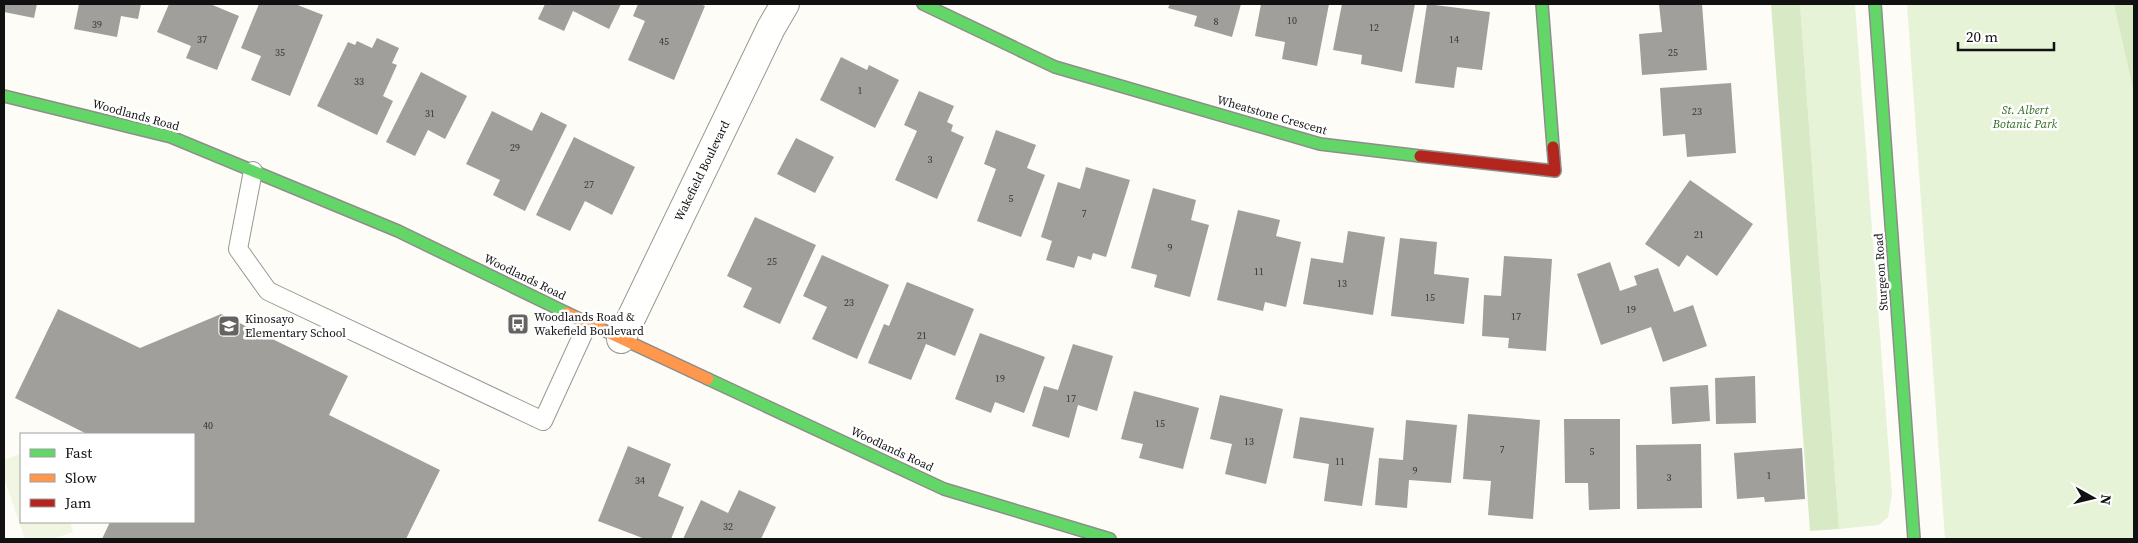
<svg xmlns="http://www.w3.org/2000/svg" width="2138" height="543" font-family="'Source Serif 4',serif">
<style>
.green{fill:#e7f3d7}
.forest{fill:#d8eac5}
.pitch{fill:#f0f6e1}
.building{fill:#a19f9c}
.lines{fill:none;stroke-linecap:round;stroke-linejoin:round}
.lane-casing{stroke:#979795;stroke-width:20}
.street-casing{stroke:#979795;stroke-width:30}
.fast-casing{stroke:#8e8d8b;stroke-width:14}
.slow-casing{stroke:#8e8d8b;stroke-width:14}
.jam-casing{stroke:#8e8d8b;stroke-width:14}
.lane{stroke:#fffffe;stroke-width:18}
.street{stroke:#fffffe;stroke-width:28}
.fast{stroke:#63d668;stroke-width:11}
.slow{stroke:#ff974d;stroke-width:11}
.jam{stroke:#b3261e;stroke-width:11}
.labels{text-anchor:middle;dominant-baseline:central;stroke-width:5;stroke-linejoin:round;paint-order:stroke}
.number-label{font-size:10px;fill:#353434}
.park-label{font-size:12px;font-style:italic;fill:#2f6b1f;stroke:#fff}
.street-label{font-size:12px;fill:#111;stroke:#fff}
.poi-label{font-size:12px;fill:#111;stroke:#fff;text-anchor:start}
</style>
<rect width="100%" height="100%" fill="#fdfcf7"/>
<path class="green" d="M1800 4H1855L1892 494 1888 517 1879 525 1839 529Z
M1907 4H2134V539H1945Z"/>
<path class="forest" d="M1771 4H1800L1839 529 1810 531Z
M2114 4H2134V93Z"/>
<path class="pitch" d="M21 454V522H70L73 532 52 539H25L4 478V460Z"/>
<path class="building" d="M4 4H37L34 18 4 12Z
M79 4H141L138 19 121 16 117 37 74 29Z
M169 4H210L239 16 217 70 186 58 191 46 157 32Z
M259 4H295L323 15 290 96 251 80 261 56 241 48Z
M545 4H621L609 29 573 11 564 31 538 19Z
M638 4H700L705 6 674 80 628 60 645 21 633 16Z
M1170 4H1241L1232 37 1194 26 1197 16 1168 8Z
M1261 4H1329L1317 66 1282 59 1285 42 1255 36Z
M1342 4H1415L1402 72 1361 64 1362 55 1333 50Z
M1427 4 1490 12 1482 70 1457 67 1454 88 1415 83Z
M1659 4H1702L1707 70 1642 75 1639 34 1662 32Z
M377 38 399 48 392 63 397 65 383 96 393 101 377 135 317 106 348 42 355 45 357 41 372 48Z
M841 57 867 70 869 65 899 80 875 128 820 100Z
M421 72 467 96 445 139 428 130 415 156 386 142Z
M1731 83 1736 153 1687 157 1685 134 1663 136 1660 88Z
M919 91 954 106 947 122 953 125 951 131 964 137 937 199 895 180 917 131 904 125Z
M492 111 532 131 541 112 567 125 525 211 493 195 500 180 466 164Z
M996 130 1036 145 1027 168 1045 175 1021 237 977 221 996 169 984 164Z
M574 137 635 167 612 215 585 201 570 231 536 215Z
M796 138 834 157 815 193 777 174Z
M1086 167 1130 180 1106 257 1093 253 1091 260 1078 256 1074 268 1046 260 1052 241 1041 237 1058 182 1080 189Z
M1690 180 1753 224 1717 276 1687 255 1679 267 1645 244Z
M1153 188 1196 200 1191 220 1209 225 1190 297 1154 287 1157 275 1131 268Z
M1238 210 1280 220 1276 236 1301 242 1286 307 1265 302 1263 311 1217 300Z
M755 217 816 245 780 324 743 307 752 288 727 276Z
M1348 231 1385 237 1373 315 1303 304 1311 258 1343 263Z
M1400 238 1437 242 1434 274 1469 278 1464 324 1391 316Z
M822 255 889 285 857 359 812 339 827 307 803 296Z
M1504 256 1552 259 1546 351 1508 348 1509 338 1482 336 1484 295 1501 296Z
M1610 262 1620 291 1637 285 1634 276 1658 268 1674 312 1693 305 1707 346 1663 362 1651 327 1601 345 1577 274Z
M907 282 974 309 955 356 926 344 911 380 868 363 884 324 889 326Z
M58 309 140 348 221 314 348 376 329 415 440 470 406 539H102L110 522H194V434H87L15 398Z
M980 333 1045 357 1024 413 995 402 991 413 955 399Z
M1073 344 1113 356 1097 411 1078 405 1069 438 1032 426 1044 386 1058 390Z
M1755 376 1756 423 1716 424 1715 378Z
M1708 385 1710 421 1672 424 1670 387Z
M1134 391 1199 408 1183 469 1139 458 1143 444 1121 439Z
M1220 395 1283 409 1266 484 1225 474 1232 444 1210 439Z
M1468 414 1540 420 1533 519 1488 515 1491 481 1463 479Z
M1300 417 1374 428 1362 506 1324 501 1329 464 1293 458Z
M1564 419H1620V509L1589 510 1588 483H1565Z
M1406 420 1457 425 1451 483 1409 480 1407 508 1375 505 1379 458 1403 460Z
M1701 444 1702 508 1637 509 1636 445Z
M628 446 671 464 658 496 684 507 671 539H645L598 521Z
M1802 448 1805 499 1765 502 1764 497 1737 499 1734 453Z
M739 490 776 507 761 539H683L701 500 728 513Z"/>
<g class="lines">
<g class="lane-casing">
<path id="lane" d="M253 171 238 249 268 291 543 421 588 323"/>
</g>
<g class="street-casing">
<path id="street" d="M621 339 771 28 785 4"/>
</g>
<g class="fast-casing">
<path id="fast" d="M923 4 1055 67 1320 144 1420 156
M1542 4 1553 147
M1875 4 1914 539
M4 96 171 137 398 231 567 313
M708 379 944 489 1110 539"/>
</g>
<g class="slow-casing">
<path id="slow" d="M567 313 708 379"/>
</g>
<g class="jam-casing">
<path id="jam" d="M1420 156 1555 171 1553 147"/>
</g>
<use href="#lane" class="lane"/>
<use href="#street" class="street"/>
<use href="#fast" class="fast"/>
<use href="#slow" class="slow"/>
<use href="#jam" class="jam"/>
</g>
<defs>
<g id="bus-square" transform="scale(1.125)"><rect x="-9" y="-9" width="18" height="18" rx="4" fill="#646362" stroke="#fff"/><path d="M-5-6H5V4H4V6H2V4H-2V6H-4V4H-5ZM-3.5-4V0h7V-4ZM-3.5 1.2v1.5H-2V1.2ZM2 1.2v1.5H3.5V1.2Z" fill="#fff"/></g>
<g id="school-square" transform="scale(1.125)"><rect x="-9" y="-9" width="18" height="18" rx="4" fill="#646362" stroke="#fff"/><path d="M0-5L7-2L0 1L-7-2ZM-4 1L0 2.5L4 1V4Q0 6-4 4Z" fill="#fff"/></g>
</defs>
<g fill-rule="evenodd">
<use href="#bus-square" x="518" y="324"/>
<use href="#school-square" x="229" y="326"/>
</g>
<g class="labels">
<g class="number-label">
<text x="1292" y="20">10</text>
<text x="1216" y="21">8</text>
<text x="97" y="24">39</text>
<text x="1374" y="27">12</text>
<text x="202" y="39">37</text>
<text x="1454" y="39">14</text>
<text x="664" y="41">45</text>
<text x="280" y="52">35</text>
<text x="1673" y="52">25</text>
<text x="359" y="81">33</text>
<text x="860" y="90">1</text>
<text x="1697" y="111">23</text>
<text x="430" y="113">31</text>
<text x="515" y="147">29</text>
<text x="930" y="159">3</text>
<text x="589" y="184">27</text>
<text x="1011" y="198">5</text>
<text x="1084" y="213">7</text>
<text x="1699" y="234">21</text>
<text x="1170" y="247">9</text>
<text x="772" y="261">25</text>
<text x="1259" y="271">11</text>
<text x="1342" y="283">13</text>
<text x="1430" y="297">15</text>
<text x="849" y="302">23</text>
<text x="1631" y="309">19</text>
<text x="1516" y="316">17</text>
<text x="922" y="335">21</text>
<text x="1000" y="378">19</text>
<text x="1071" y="398">17</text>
<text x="1160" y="423">15</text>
<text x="208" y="425">40</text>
<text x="1249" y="441">13</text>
<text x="1502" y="449">7</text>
<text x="1592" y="451">5</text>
<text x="1340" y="461">11</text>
<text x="1415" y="470">9</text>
<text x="1769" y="475">1</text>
<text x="1669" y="477">3</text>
<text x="640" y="480">34</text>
<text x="728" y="526">32</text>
</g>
<g class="park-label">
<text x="2025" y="110">St. Albert<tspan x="2025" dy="14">Botanic Park</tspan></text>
</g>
<g class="street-label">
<text transform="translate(136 115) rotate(15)">Woodlands Road</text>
<text transform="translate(1272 115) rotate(16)">Wheatstone Crescent</text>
<text transform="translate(702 171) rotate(-64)">Wakefield Boulevard</text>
<text transform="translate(1881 272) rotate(-94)">Sturgeon Road</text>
<text transform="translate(525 277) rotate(26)">Woodlands Road</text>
<text transform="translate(892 449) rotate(25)">Woodlands Road</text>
</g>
<g class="poi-label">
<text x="534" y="317">Woodlands Road &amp;<tspan x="534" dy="14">Wakefield Boulevard</tspan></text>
<text x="245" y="319">Kinosayo<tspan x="245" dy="14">Elementary School</tspan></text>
</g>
</g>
<rect width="2138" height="543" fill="none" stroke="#111111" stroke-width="10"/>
<rect x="20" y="433" width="175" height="90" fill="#ffffff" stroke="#a0a0a0"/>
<rect x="30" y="449" width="25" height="8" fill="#63d668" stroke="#a0a0a0"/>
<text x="65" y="458" font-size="15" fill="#111111">Fast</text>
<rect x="30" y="474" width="25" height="8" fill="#ff974d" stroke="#a0a0a0"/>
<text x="65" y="483" font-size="15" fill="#111111">Slow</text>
<rect x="30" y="499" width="25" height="8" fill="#b3261e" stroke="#a0a0a0"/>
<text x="65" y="508" font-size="15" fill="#111111">Jam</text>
<g transform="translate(2093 498) rotate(98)" stroke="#ffffff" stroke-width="4" paint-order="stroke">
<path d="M0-4L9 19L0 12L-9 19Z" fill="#111111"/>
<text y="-8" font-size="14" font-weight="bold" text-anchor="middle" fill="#111111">N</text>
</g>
<path d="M1958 42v8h96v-8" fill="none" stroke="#111111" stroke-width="2.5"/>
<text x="1966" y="42" font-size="15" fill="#111111" stroke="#ffffff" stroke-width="4" paint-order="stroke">20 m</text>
</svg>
